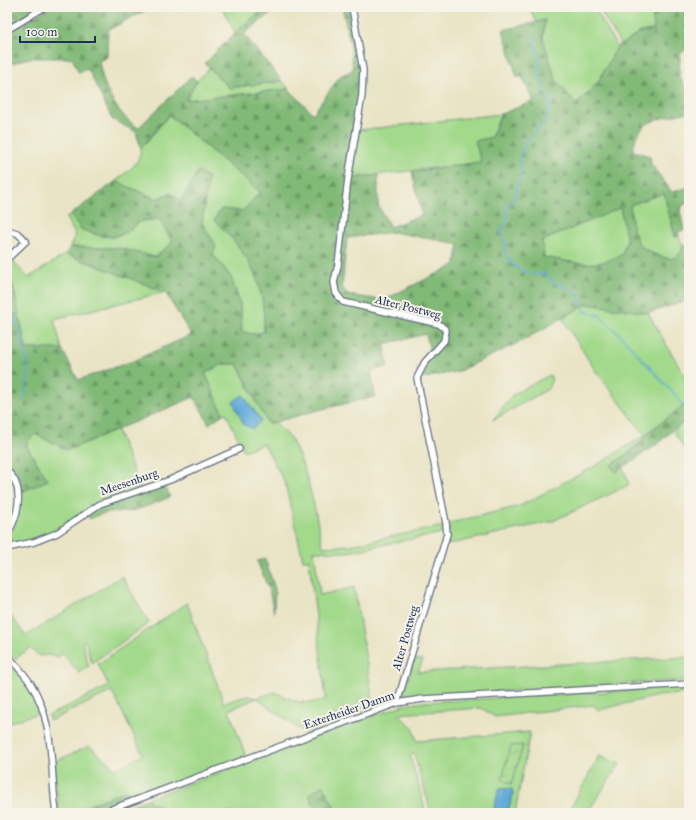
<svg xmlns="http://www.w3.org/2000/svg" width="696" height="820" font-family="'IM FELL Great Primer',serif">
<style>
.green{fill:#a2d98b;stroke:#5e8474;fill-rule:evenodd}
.forest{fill:url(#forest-firs);stroke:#4e746a;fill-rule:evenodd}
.wetland{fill:url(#wetland-marsh);stroke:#5e8474}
.water{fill:#60aad8;stroke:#3e6c9b}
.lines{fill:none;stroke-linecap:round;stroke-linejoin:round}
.stream{stroke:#60aad8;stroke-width:1.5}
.minor-casing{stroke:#636e82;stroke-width:8}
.minor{stroke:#fff;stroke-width:5.5}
.labels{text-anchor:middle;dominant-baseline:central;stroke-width:4;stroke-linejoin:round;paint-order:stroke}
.street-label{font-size:12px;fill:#1b2f5e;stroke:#f7f3e8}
</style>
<defs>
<pattern id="forest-firs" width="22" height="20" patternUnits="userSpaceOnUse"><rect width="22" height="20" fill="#81b977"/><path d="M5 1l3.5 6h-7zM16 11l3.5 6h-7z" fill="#699765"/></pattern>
<pattern id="wetland-marsh" width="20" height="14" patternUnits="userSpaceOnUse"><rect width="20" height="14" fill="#a2d98b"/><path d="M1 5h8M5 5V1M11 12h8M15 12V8" fill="none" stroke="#8bbb7a"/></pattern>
</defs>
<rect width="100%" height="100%" fill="#f7f3e8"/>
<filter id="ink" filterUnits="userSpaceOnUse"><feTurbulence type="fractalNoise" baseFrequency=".025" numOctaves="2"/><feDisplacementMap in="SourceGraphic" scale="8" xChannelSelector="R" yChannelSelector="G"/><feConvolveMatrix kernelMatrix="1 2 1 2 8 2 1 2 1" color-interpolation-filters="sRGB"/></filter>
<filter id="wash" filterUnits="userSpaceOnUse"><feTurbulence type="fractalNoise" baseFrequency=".012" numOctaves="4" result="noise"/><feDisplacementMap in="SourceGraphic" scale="16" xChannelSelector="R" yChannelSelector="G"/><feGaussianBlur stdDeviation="0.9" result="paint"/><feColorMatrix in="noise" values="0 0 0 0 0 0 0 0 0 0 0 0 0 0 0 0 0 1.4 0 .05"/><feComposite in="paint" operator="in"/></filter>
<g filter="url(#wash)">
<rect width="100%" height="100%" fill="#e9e4c5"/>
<path class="green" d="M222 7H266L235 33Z
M528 7H594L617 47 598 82 576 105 556 80 543 39 545 21 537 22Z
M598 7H652L654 30 641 32 621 45Z
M209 68 230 88 282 81 289 89 185 100 197 81Z
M501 114 481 162 353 178 359 130Z
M169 115 260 192 243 211 221 209 214 220C238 243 255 265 262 298 264 309 264 321 264 332L253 334 242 332 240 304 231 277 213 254 216 246 202 223 208 177 198 171 181 201 170 193 156 199 116 181 133 167 139 158 141 148Z
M664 193 675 237 679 236C682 243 686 250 679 256 669 265 649 251 639 245L633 229 630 205Z
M620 207 627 240 622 254C596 270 572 262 544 257L542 241Z
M70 215 82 230 101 236 113 237 125 233 141 221 159 219 173 242 155 257 119 248 70 247 75 234 66 218Z
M66 254 166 292 54 319 62 349H26L13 284 7 277V266L13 261 28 278Z
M587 304 648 313 689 383V405L688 403 650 431 638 445 610 466 616 472 623 467 629 485 553 521 447 545 450 523 520 506 595 466 645 435 595 370 562 318Z
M223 364H237L268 424 275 422C281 428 289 435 293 443 310 475 315 513 323 547L351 545 443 526V533L348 552 314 551 320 595 354 587 374 708 306 734 257 698 229 710 246 757 130 798 127 790 70 813H59L54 762 89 746 116 769 143 755 112 691 50 721 48 716 109 686 98 664 187 603 224 703 247 696 257 698 275 692C296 702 303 706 326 699L309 560H303L285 483 264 444 244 451 226 413 223 414 205 373Z
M550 375 552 379 548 389 493 420 512 395Z
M689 421V457L674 432 680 424Z
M117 430 141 489 99 502 52 533 33 541 7 546C7 535 15 529 17 519 19 510 19 501 21 492L48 480 27 447V442L35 434 68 450Z
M122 576 149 623 92 663 85 640 82 642 89 666 79 673 63 654 58 657 49 655 39 656 30 648 15 659 7 652V611L26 636Z
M689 657V680L407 697 404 692 414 659 423 660 418 672Z
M15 668 28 683 42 712 7 723V675Z
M689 687V693L658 696 599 710 593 705 495 717 481 708 398 714 413 728 417 741 530 732 515 813H507L513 795 512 789H499L493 813H431L414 754 410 755 426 813H337L323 785 309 794 316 813H168L147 799 403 705 424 702ZM511 746H523L513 780 502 779Z
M599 756 620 764 587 813H568Z"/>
<path class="forest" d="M7 7H42L7 28Z
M51 7H147L148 9 108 30 107 57 99 61C103 88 115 112 138 128L192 76 197 81 186 100 289 89 313 114 340 76 353 70 351 48 342 7H349L360 70 359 99 345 174 353 178 378 175V205L390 227 422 215 412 172 481 162 475 141 492 137 501 114 534 101 522 77H517L503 30 545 20 543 39 556 80 577 105 598 82 617 47 641 32 654 30 652 7H689V47L680 54 679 76 689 94V112C661 119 637 117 633 151L650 156 651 164 672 192 689 187V202L683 205 680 211 684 230 678 232 679 236 675 237 664 193 630 205 633 229 639 245C653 254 679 270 683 245L689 246V300L648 313 587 304 522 341 459 371 420 379 417 370 422 360 430 352 426 334 384 344 388 367 371 371 375 397 326 408 268 424 237 364H223L205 373 223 414 209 424 194 397 68 450 35 434 27 442V447L48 480 21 492C19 481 16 475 7 467V277L13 284 26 349H62L78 380 133 361 191 335 165 292 66 254 70 247 119 248 155 257 173 242 159 219 141 221 125 233 113 237 101 236 82 230 70 215 116 181 156 199 170 193 181 201 198 171 208 177 202 223 216 246 213 254 231 277 240 304 242 332 253 334 264 332C264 321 264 309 262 298 255 264 238 243 214 220L221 209 243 211 260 192 169 115 141 148 136 132 112 119 88 69 79 73 72 58H29L7 65V33ZM620 208 627 240 622 254C597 270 572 262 544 257L542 241ZM393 232 459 244 455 265 383 300 347 295 342 287 347 238Z
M266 7H279L244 34 282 81 229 88 205 63 235 33Z
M687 403 689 421 680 424 656 445 616 472 610 466 638 446 650 431Z
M165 485 170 497C159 501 147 507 135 510 119 514 104 510 90 519L86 514 98 506Z
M265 559 275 589 274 613 269 590 257 561Z
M323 785 337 813H316L309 794Z
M127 790 130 798 92 813H70Z
M147 799 168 813H154L144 806 126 813H109Z"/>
<path class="wetland" d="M523 745 513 780 511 784 502 779 510 749 511 746Z"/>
<path class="water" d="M243 395 261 420 253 429 244 425 233 402Z
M499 789H512L513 795 507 813H493Z"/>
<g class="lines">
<path class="stream" d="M537 37 535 47 540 57 539 77 549 102V110L547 119 526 142 519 160 521 171 515 196 511 203 505 207C510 217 508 221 501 230L506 244 504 248 507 258 512 264 526 273 545 274 553 282 578 293 581 305
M11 308 22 339 29 374 24 398
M584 309 586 312 599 315 621 336 676 396 683 406"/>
</g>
</g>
<g filter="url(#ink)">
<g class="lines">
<g class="minor-casing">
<path id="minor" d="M352 7 363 70 362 95 348 179 338 265 334 282 336 293 343 302 439 324 446 330 444 341 425 362 417 378 446 523 447 534 397 703
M7 30 45 7
M7 230 17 233 26 241 7 259
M7 471C25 486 19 516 7 534
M7 548 34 542 57 533 100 504 170 480 239 449
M7 655C15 664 24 673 31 684 55 723 50 769 56 813
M101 813 397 703 423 699 689 684"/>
</g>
<use href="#minor" class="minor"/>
</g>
</g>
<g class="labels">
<g class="street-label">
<text transform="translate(408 307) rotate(14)">Alter Postweg</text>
<text transform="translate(129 482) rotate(-19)">Meesenburg</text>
<text transform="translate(405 638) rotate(-74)">Alter Postweg</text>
<text transform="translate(349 710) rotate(-19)">Exterheider Damm</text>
</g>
</g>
<rect width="696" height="820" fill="none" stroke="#f7f3e8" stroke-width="24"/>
<path d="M20 36v6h75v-6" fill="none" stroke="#1b2f5e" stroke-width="2"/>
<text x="26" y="36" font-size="12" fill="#1b2f5e" stroke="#f7f3e8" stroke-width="3" paint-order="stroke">100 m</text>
</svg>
